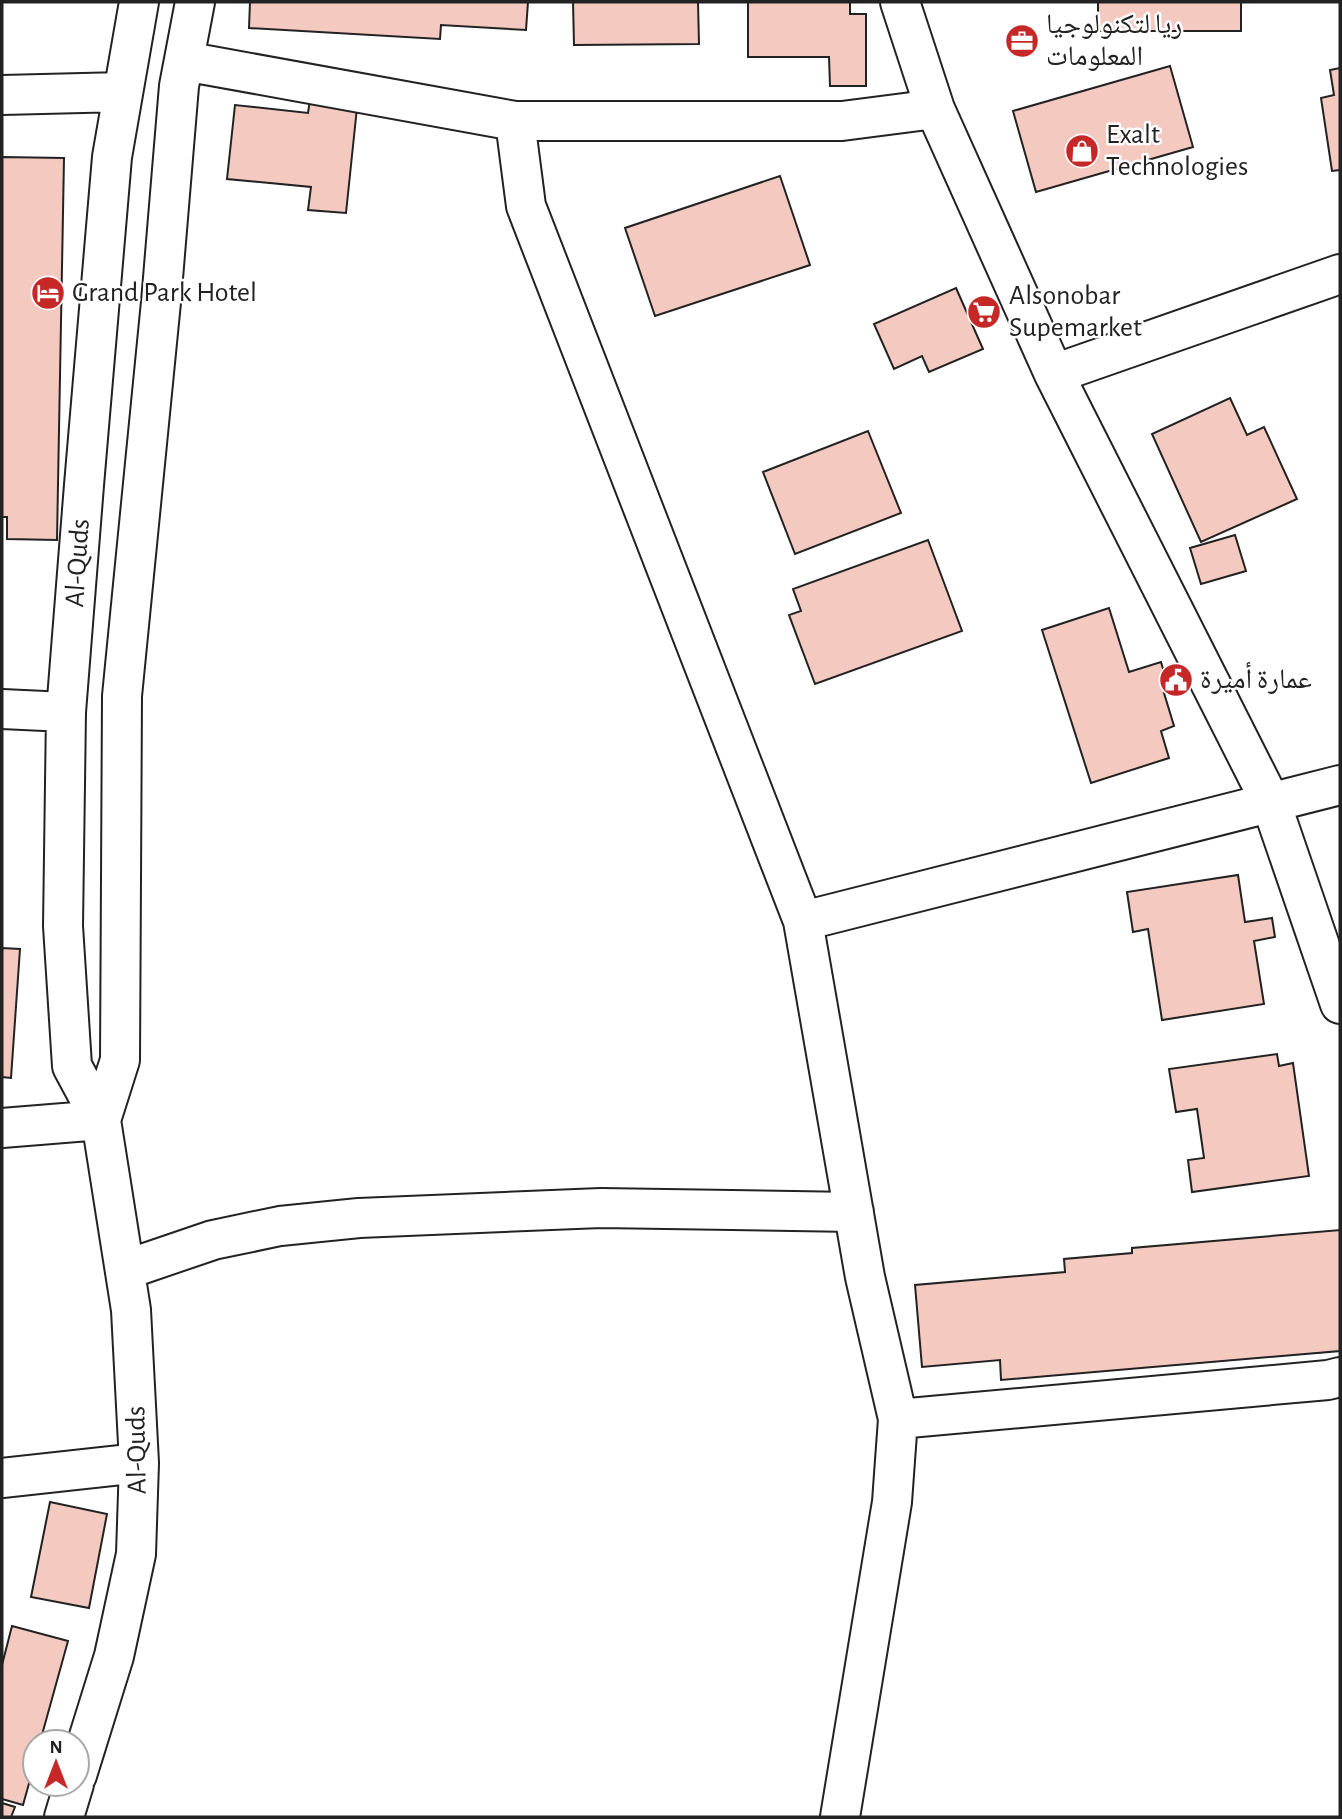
<svg xmlns="http://www.w3.org/2000/svg" width="1342" height="1819" font-family="'Alegreya Sans','Noto Naskh Arabic',sans-serif">
<style>
.building{fill:#f3c9c0;stroke:#222;stroke-width:2}
.lines{fill:none;stroke-linecap:round;stroke-linejoin:round}
.minor-casing{stroke:#222;stroke-width:42}
.minor{stroke:#fff;stroke-width:38}
.labels{text-anchor:middle;dominant-baseline:central;stroke-width:5;stroke-linejoin:round;paint-order:stroke}
.poi-label{font-size:28px;fill:#222;stroke:#fff;text-anchor:start}
.street-label{font-size:28px;fill:#222;stroke:#fff}
</style>
<rect width="100%" height="100%" fill="#fff"/>
<path class="building" d="M250 2H528L526 30 441 25 440 39 249 28Z
M573 2H698L699 44 574 45Z
M748 2H850V14H866V86H830L829 57H748Z
M1098 2H1241V31H1098Z
M1170 66 1193 147 1036 192 1013 111Z
M1340 68V170L1332 171 1321 98 1334 95 1330 70Z
M311 93 358 98 346 213 308 210 311 187 227 179 235 105 308 113Z
M2 157 64 158 57 540 7 539V517H2Z
M780 176 810 265 655 316 625 228Z
M956 288 983 349 929 372 922 356 894 369 874 324Z
M1230 398 1247 435 1264 427 1297 499 1201 542 1152 434Z
M868 431 901 513 795 554 763 472Z
M1235 535 1246 571 1201 584 1190 548Z
M928 540 962 631 815 684 789 615 801 611 793 589Z
M1109 608 1129 672 1161 662 1170 692 1164 693 1174 726 1161 731 1169 758 1091 783 1042 630Z
M1238 875 1245 922 1272 918 1275 937 1254 941 1264 1004 1162 1020 1148 929 1133 932 1127 892Z
M2 948 20 949 11 1078 2 1077Z
M1277 1054 1279 1066 1293 1063 1309 1176 1192 1192 1188 1160 1204 1158 1197 1109 1176 1112 1169 1069Z
M1340 1230V1351L1001 1380 1000 1360 922 1367 915 1285 1065 1272 1064 1259 1132 1253V1248Z
M50 1502 107 1514 89 1608 31 1597Z
M12 1626 68 1641 40 1742H35V1762L23 1805 2 1799V1665Z
M2 1803 15 1807 11 1817H2Z"/>
<g class="lines">
<g class="minor-casing">
<path id="minor" d="M900 2 935 109 1054 374 1271 803 1340 1004
M184 61 515 121H842L935 109
M2 95 123 92
M515 121 526 206 803 921 865 1277 898 1419 892 1502 840 1817
M1054 374 1340 274
M2 709 66 712
M803 921 1340 785
M101 1120 120 1060 122 696 161 302 179 86 195 2
M2 1128 101 1120
M125 1270 213 1240 280 1226 359 1218 601 1208 854 1212
M898 1419 1328 1380 1340 1377
M2 1478 139 1463
M77 1775 114 1656 136 1554 139 1463 131 1310 101 1120 72 1066 63 926 66 712 84 485 112 157 139 2
M64 1817 74 1784"/>
</g>
<use href="#minor" class="minor"/>
</g>
<defs>
<g id="office-disc" transform="scale(1.75)"><circle r="9.5" fill="#c62828" stroke="#fff"/><path d="M-6-3h4V-5.5h4V-3h4V5H-6ZM-1-4.5V-3h2v-1.5ZM-6 0V1H6V0Z" fill="#fff"/></g>
<g id="shop-disc" transform="scale(1.75)"><circle r="9.5" fill="#c62828" stroke="#fff"/><path d="M-5-2.5h2.3a2.7 3.5 0 0 1 5.4 0H5L5.5 6h-11ZM-1.5-2.5h3a1.5 2.3 0 0 0-3 0Z" fill="#fff"/></g>
<g id="hotel-disc" transform="scale(1.75)"><circle r="9.5" fill="#c62828" stroke="#fff"/><path d="M-6-4.5h1.5V1H6V5H4.5V3h-9V5H-6ZM-4 0a1.8 1.8 0 1 1 3.6 0ZM.5 0V-2.5h3Q6-2.5 6 0Z" fill="#fff"/></g>
<g id="supermarket-disc" transform="scale(1.75)"><circle r="9.5" fill="#c62828" stroke="#fff"/><path d="M-6-5.5h2.5l.6 2H6L4.5 2H-2.5L-4.4-4H-6ZM-1.5 3.2a1.3 1.3 0 1 0 .1 0ZM3 3.2a1.3 1.3 0 1 0 .1 0Z" fill="#fff"/></g>
<g id="civic-disc" transform="scale(1.75)"><circle r="9.5" fill="#c62828" stroke="#fff"/><path d="M-.6-6.5H3V-4.5H.6V-3L4-1V1h2V6H-6V1h2V-1L-.6-3ZM-1.2 2.5V6h2.4V2.5Z" fill="#fff"/></g>
</defs>
<g fill-rule="evenodd">
<use href="#office-disc" x="1022" y="41"/>
<use href="#shop-disc" x="1082" y="151"/>
<use href="#hotel-disc" x="48" y="293"/>
<use href="#supermarket-disc" x="984" y="312"/>
<use href="#civic-disc" x="1176" y="680"/>
</g>
<g class="labels">
<g class="poi-label">
<text x="1046" y="25">ريا لتكنولوجيا<tspan x="1046" dy="32">المعلومات</tspan></text>
<text x="1106" y="135">Exalt<tspan x="1106" dy="32">Technologies</tspan></text>
<text x="72" y="293">Grand Park Hotel</text>
<text x="1009" y="296">Alsonobar<tspan x="1009" dy="32">Supemarket</tspan></text>
<text x="1200" y="680">عمارة أميرة</text>
</g>
<g class="street-label">
<text transform="translate(78 563) rotate(-86)">Al-Quds</text>
<text transform="translate(137 1450) rotate(-91)">Al-Quds</text>
</g>
</g>
<rect width="1342" height="1819" fill="none" stroke="#222222" stroke-width="7"/>
<g transform="translate(56 1763)"><circle r="33" fill="#ffffff" stroke="#a7a7a7" stroke-width="2"/>
<path d="M0-5L12 26L0 18L-12 26Z" fill="#c62828"/>
<text y="-10" font-size="19" font-weight="bold" text-anchor="middle" fill="#222222">N</text>
</g>
</svg>
